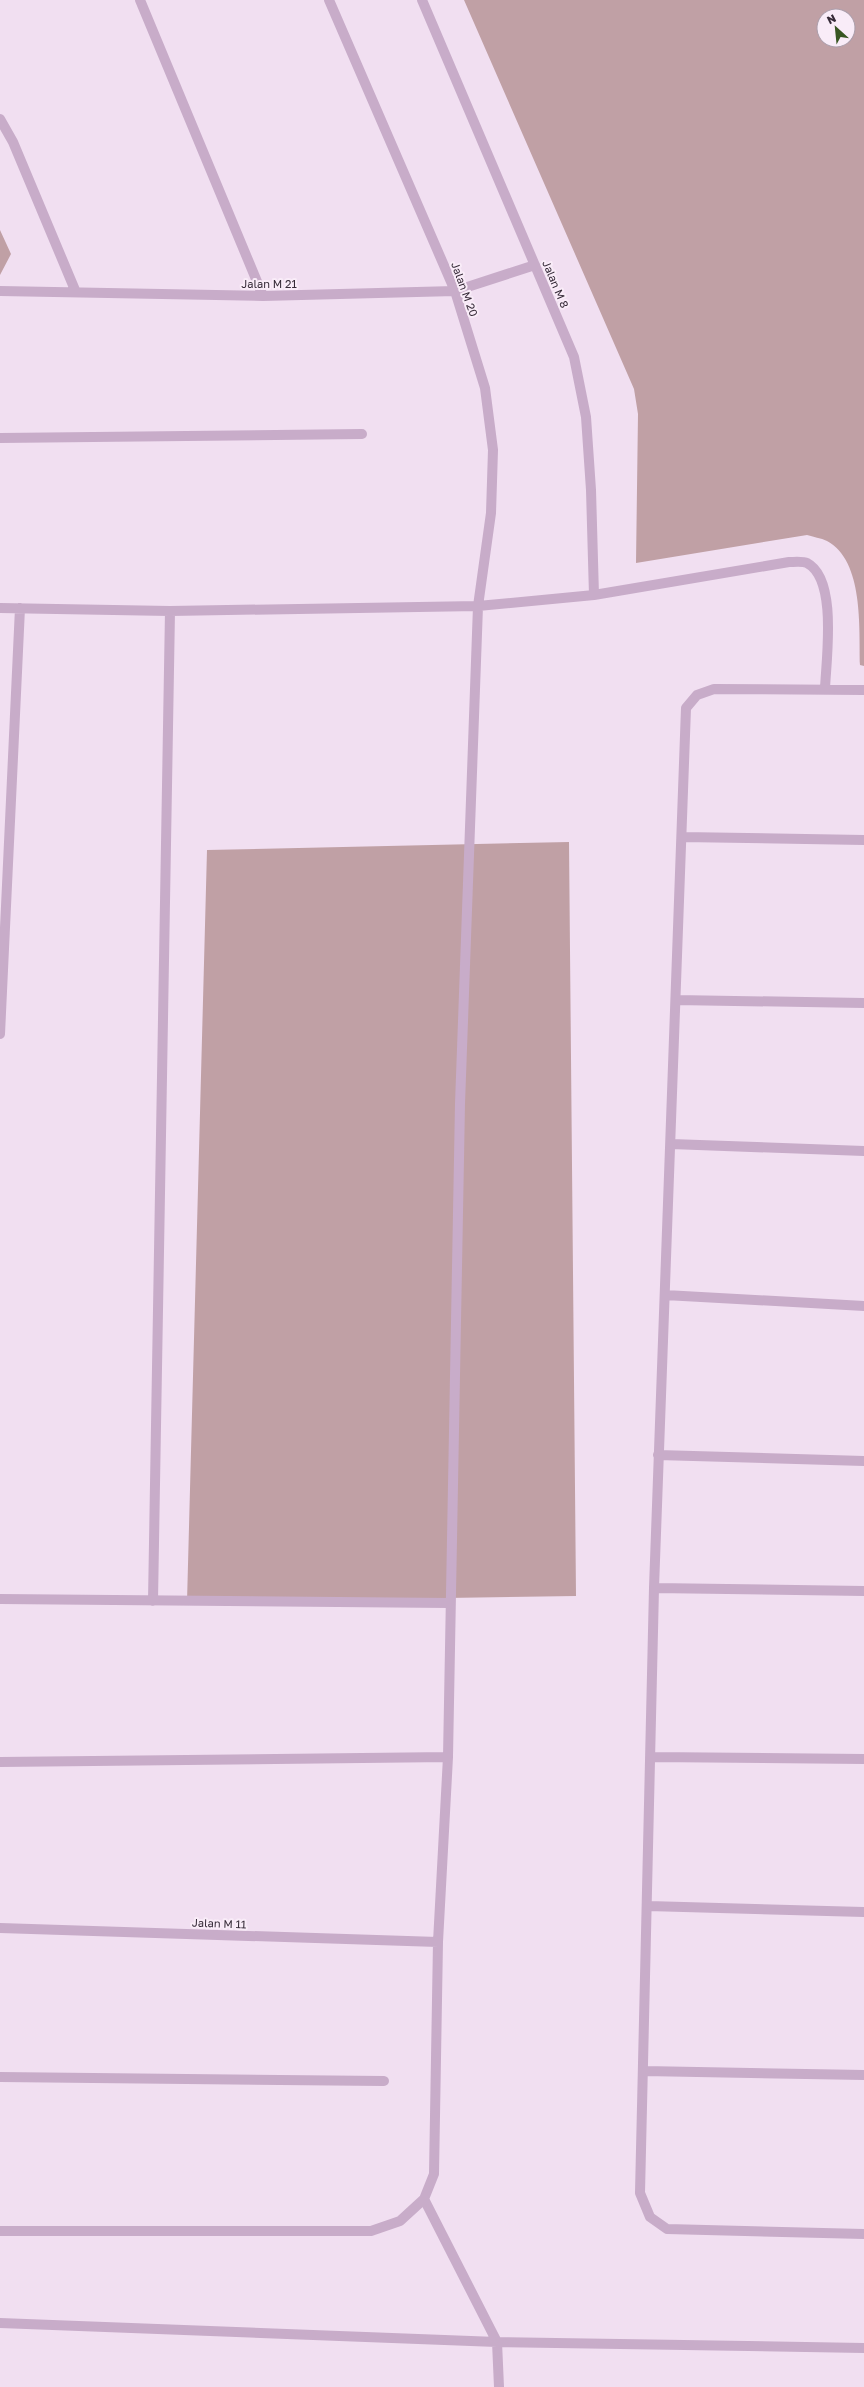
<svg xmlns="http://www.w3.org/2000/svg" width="864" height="2387" font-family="'Golos Text',sans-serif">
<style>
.green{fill:#c0a0a5;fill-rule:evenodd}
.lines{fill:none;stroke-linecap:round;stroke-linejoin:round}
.minor{stroke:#c8acc9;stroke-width:10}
.labels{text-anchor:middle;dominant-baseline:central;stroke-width:4;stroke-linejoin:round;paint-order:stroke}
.street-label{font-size:11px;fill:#352a37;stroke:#f9ecf8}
</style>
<rect width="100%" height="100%" fill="#f1dff1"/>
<path class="green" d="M464 0H864V666L860 665C859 628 864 561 827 541 821 538 813 537 807 535L636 563 638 414 634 389ZM824 16H848V40H824Z
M0 230 11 254 0 275Z
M569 842 576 1596 187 1602 207 850Z"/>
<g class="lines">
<path class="minor" d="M140 0 263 296
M422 0 574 357 586 417 591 490 594 595
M0 119 13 142 75 290
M0 291 263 296 455 291 535 265
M0 438 362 434
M0 608 170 611 478 606 594 595 789 562C794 562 803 561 807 563 838 579 826 660 825 689
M864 690 714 689 697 695 686 708 654 1588 640 2193 650 2217 667 2229 864 2234
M682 837 864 840
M676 1000 864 1003
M0 1034 20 608
M671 1144 864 1151
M665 1295 864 1306
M658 1455 864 1461
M654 1588 864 1591
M0 1599 449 1603
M153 1601 170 611
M652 1757 864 1759
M0 1762 448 1757
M648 1906 864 1912
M0 1928 438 1942
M644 2071 864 2075
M0 2077 384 2081
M424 2199 497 2342 499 2387
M0 2231H371L400 2221 424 2199 434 2174 438 1942 448 1757 460 1104 478 606 491 513 493 450 485 388 455 291 329 0
M0 2323 497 2342 864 2348"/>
</g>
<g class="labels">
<g class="street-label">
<text x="269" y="283">Jalan M 21</text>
<text transform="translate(556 284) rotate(67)">Jalan M 8</text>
<text transform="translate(465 289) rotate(70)">Jalan M 20</text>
<text transform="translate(219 1923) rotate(2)">Jalan M 11</text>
</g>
</g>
<g transform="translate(836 28) rotate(333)"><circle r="19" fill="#f9ecf8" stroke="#ab9eab"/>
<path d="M0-3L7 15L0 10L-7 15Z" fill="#385622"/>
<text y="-6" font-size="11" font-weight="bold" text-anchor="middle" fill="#352a37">N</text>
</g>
</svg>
